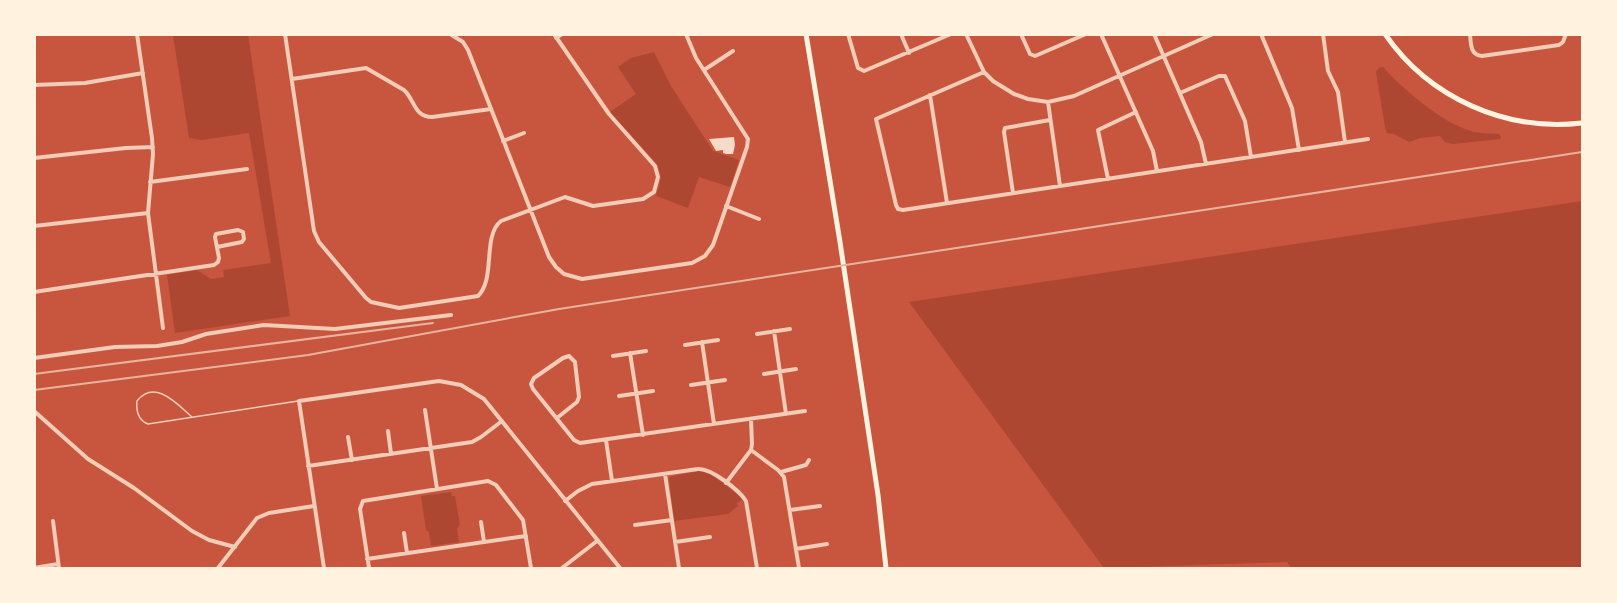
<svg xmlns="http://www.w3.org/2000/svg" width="1617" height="603" font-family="'Noto Serif',serif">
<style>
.green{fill:#ae4732}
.building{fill:#f7dbc8}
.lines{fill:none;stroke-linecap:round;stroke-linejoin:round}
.service{stroke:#f1ccb7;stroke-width:1.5}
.minor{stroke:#f1ccb7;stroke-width:4}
.secondary{stroke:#fff3e0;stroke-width:5}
.primary{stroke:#fff3e0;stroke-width:5}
.rail{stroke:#e9b49f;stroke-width:2}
</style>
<rect width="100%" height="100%" fill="#c8553d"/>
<path class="green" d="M173 35H248L290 316 175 333 167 275 197 270 211 279 224 277 223 270 271 263 249 133 202 140 189 138Z
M654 52 671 86 713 151 739 160 730 187 699 177 688 208 656 196 661 179 658 165 610 112 636 94 618 67 631 58Z
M1383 67C1403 89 1442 123 1471 131 1479 134 1490 133 1499 134L1501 137 1500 139 1453 144 1445 142 1440 136 1420 138 1409 142 1394 134 1387 133 1385 127 1376 72 1379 68Z
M1582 201V568H1291L1287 562 1104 568 909 302Z
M699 471 711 474 743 499 737 503 738 506 728 514 674 521 669 477Z
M451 492 452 496H455L460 525 457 529 459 542 431 546 429 532 426 530 421 496Z"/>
<path class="building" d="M734 137 735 145 733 154H726L723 153V150L716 151 709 139Z"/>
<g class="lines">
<path class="service" d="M192 417C178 405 155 378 137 401 136 411 138 420 148 424L298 401"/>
<path class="minor" d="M137 34 152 138 153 154 148 213 163 328
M285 34 314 231 319 242 366 298 371 302 399 308 478 296C496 279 482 236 501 221L565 197 593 206 643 199 654 192 658 177 655 166 609 114 554 34
M450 34 463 42 468 50 549 257 556 267 564 274 582 279 692 263 705 256 713 245 747 147 748 139 696 58 686 34
M848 34 858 68 864 71 951 34
M901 34 909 53
M966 34 984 72 993 81 1014 94 1028 99 1048 102 1074 96 1213 34
M1021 34 1030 54 1035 56 1086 34
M1101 34 1153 151 1157 171
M1154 34 1201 142 1206 164
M1261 34 1292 108 1299 150
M1323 34 1328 71 1338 92 1345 142
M1470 34C1471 44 1470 55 1482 56L1559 45 1563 42 1566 34
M556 38 562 34
M704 70 733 51
M984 72 876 119 896 205 898 209 903 210 1368 139
M292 79 366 68 404 90C415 100 414 117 432 117L491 109
M34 85 85 83 143 73
M1180 93 1219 76H1225L1245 121 1251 157
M930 95 947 203
M1048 102 1060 186
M503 141 524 133
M34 158 126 148 153 147
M1108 179 1098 130 1136 112
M150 182 247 169
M1013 193 1004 132 1005 128 1050 120
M726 206 759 219
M34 226 148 213
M34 292 214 265 218 262 219 258 215 237 216 234 238 230 243 232 244 239 242 242 217 247
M774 331 786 414
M757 334 790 329
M702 342 714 424
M685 345 718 340
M630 353 643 435
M613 356 646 351
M34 358 115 347 157 346 182 342 206 334 264 325 335 329 451 315
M764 374 796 369
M691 385 725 380
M619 396 653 391
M425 410 437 489
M34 411 88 459 134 488 192 531 209 540 235 547
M557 418 577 402 579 397 575 362 569 356 563 358 534 378 531 384 533 389 574 440 580 443 805 411
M388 431 391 454
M348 437 352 460
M606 440 612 481
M751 450 778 470 784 477 799 568
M308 466 472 442 481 437 502 421
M781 472 806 465 809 460
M665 474 679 568
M726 483 751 450 752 444 751 419
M565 501 578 491 592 484 698 469C711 468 739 490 746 501L757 568
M790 510 820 506
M53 521 59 568
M481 522 484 542
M635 525 672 520
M404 533 407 553
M675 542 710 537
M796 549 827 544
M367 559 526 536
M34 568 58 564
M218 568 257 518 269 513 314 506
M324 568 299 401 439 381 461 385 484 399 620 568
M369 568 360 509 363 501 488 481 496 485 523 520 531 568
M562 568 597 541"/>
<path class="secondary" d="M1385 34C1429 98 1506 132 1582 123"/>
<path class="primary" d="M806 34 840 242 878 495 886 568"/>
<path class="rail" d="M34 374 433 323
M34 390 308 355 559 309 1582 152"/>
</g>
<rect width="1617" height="603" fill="none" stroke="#fff3e0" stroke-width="72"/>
</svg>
